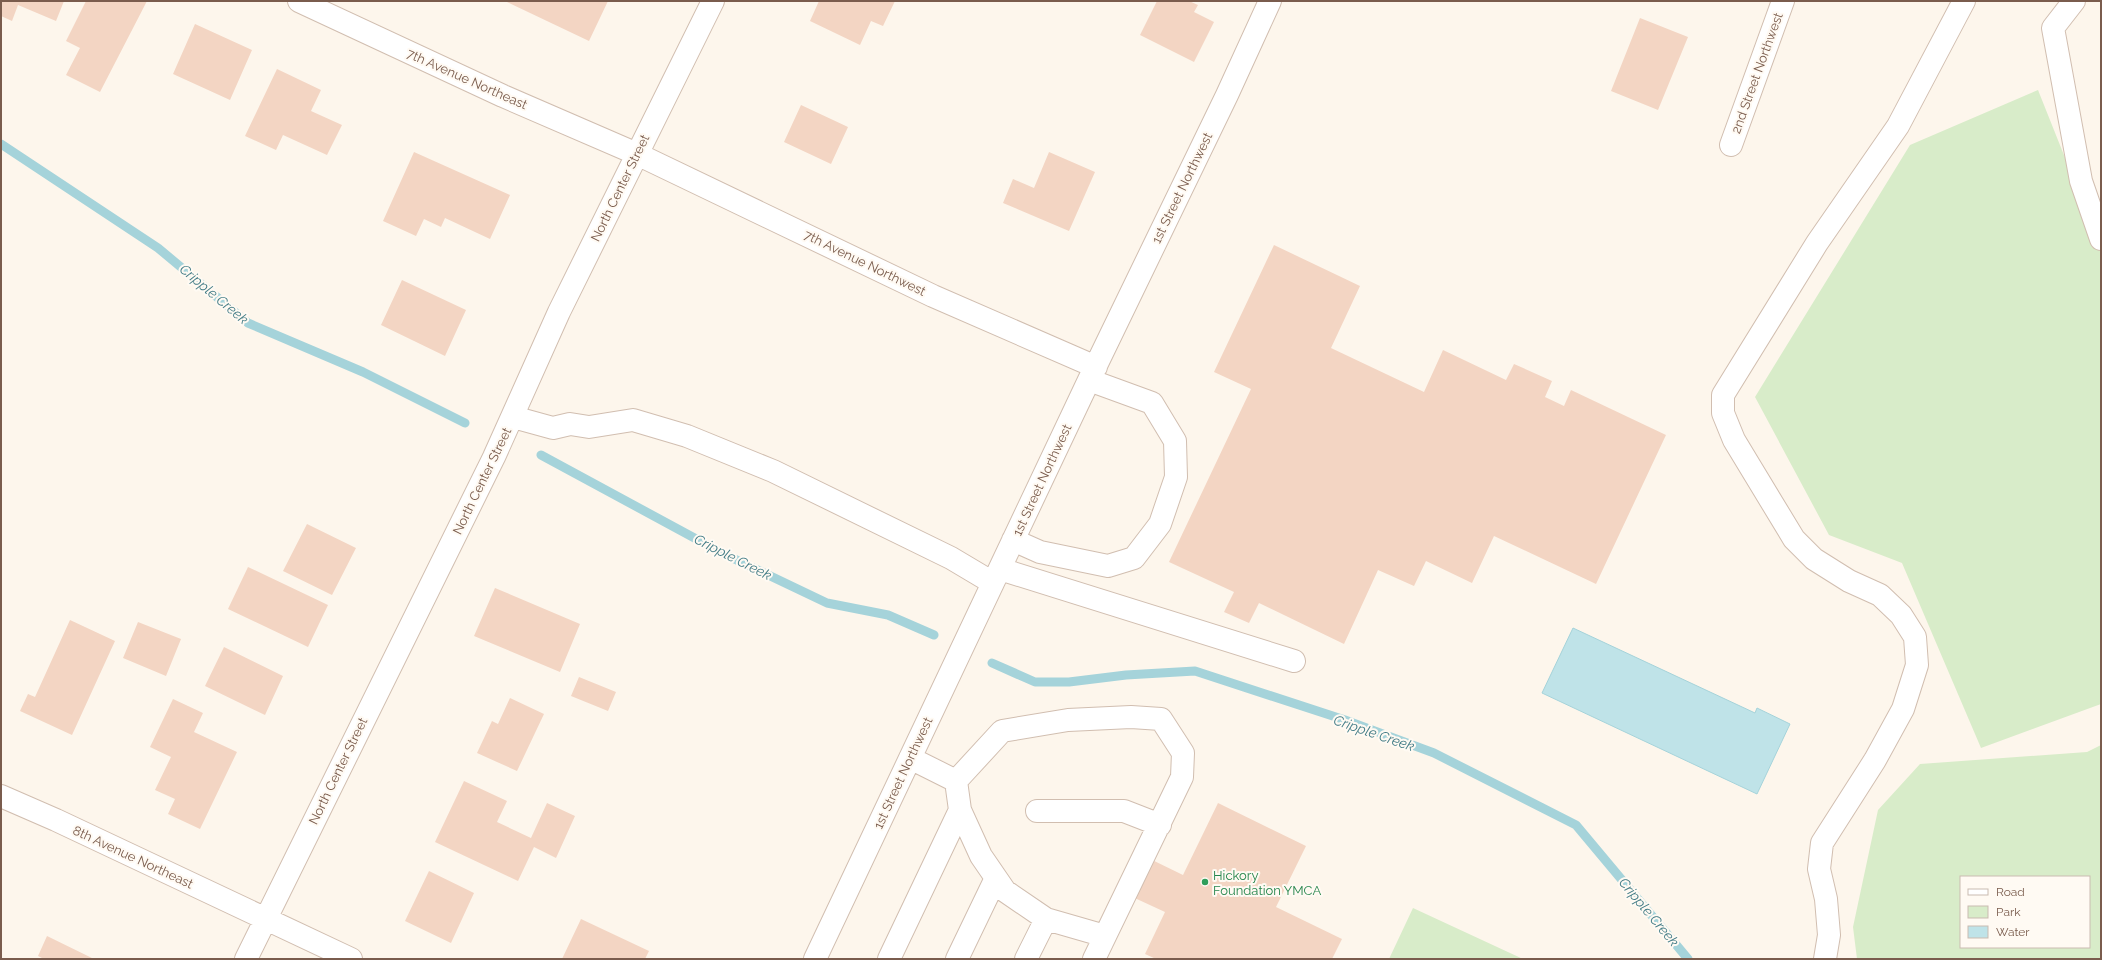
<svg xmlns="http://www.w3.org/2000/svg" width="2102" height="960" font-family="Raleway,sans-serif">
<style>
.green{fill:#d8ecc9;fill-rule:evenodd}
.water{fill:#bfe3e8;stroke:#a5d3da}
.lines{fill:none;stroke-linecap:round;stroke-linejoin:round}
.stream{stroke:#a5d3da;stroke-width:9}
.building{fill:#f3d5c3}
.minor-casing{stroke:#d1beb0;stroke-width:24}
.minor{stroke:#fff;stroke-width:22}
.leisure-dot{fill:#2e9e5b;stroke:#fffaf3;stroke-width:1.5}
.labels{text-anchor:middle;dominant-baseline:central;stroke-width:4;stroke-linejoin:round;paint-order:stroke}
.street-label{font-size:13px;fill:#7a5c4d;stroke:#fffaf3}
.leisure-label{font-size:13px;fill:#27864d;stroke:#fffaf3;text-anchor:start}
.water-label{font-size:14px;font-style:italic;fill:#437c86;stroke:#fffaf3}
</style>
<rect width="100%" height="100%" fill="#fdf6ec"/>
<path class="green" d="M2038 90 2101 248V704L1981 748 1902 563 1829 535 1755 397 1910 145Z
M2101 745V959H1857L1853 927 1878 810 1920 764 2087 752ZM1961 877H2089V947H1961Z
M1413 908 1523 959H1389Z"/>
<path class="water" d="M1573 628 1755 713 1757 708 1790 724 1757 794 1542 693Z"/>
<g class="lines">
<path class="stream" d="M1 144 158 248 248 323 363 372 465 423
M541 455 724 554 827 603 888 615 934 635
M992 663 1035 682H1069L1126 675 1195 671 1345 720 1434 753 1576 825 1688 959"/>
</g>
<path class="building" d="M1 1H64L56 21 18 5 12 21 1 16Z
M86 1H147L100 92 66 75 80 48 66 41Z
M505 1H608L589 41Z
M819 1H895L883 26 871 21 860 45 810 21Z
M1157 1H1189L1198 5 1194 12 1214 22 1194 62 1140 35Z
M1640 18 1688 37 1658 110 1611 91Z
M195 24 252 50 230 100 173 74Z
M277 69 321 90 311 111 342 125 327 155 283 135 276 150 245 136Z
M801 105 848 127 831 164 784 142Z
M414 152 510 195 490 239 445 218 441 227 424 219 416 236 383 221Z
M1049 152 1095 172 1069 231 1003 203 1013 179 1034 188Z
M1274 245 1360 286 1331 348 1424 392 1443 350 1506 380 1514 364 1552 381 1545 397 1564 406 1571 390 1666 435 1596 584 1494 536 1472 583 1426 561 1414 586 1378 570 1344 644 1259 603 1249 623 1224 612 1234 592 1169 562 1251 389 1214 372Z
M402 280 466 310 445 356 381 325Z
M307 524 356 548 332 595 283 571Z
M248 567 328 605 308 647 228 609Z
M495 588 580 624 560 672 474 636Z
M70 620 115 641 72 735 20 711 28 694 35 697Z
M138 622 181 639 166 676 123 658Z
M224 647 283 676 265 715 205 686Z
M579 677 616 692 608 711 571 696Z
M510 698 544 714 517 771 477 753 492 721 498 724Z
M173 699 203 713 194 732 237 752 200 829 168 814 175 799 155 790 171 757 150 747Z
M464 781 507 801 497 822 531 838 547 803 575 816 556 858 534 847 518 881 435 842Z
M1218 803 1306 846 1276 907 1342 939 1332 959H1156L1145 954 1165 912 1126 894 1144 856 1183 875Z
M429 871 474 893 451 943 405 921Z
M581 919 649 951 645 959H562Z
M47 936 94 959H44L38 956Z"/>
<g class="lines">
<g class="minor-casing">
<path id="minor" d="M299 1 503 96 637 154 933 296 1096 367
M2074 1 2053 28 2081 181 2101 239
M1731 145 1783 1
M513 417 553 428 570 424 589 427 633 420 687 436 773 471 951 558 993 583
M1013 540 1040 552 1108 566 1134 558 1160 524 1176 477 1175 441 1152 403 1089 380
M1000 569 1294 661
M910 758 956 781
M956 781 1002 731 1068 720 1131 717 1161 719 1183 753 1182 777 1094 959
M956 781 960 810 981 856 1005 891 1046 919 1105 936
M1 796 56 820 351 959
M1037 811H1124L1160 825
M246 959 494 457 559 312 713 1
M815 959 1089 380 1227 95 1270 1
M889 959 960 810
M957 959 996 878
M1026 959 1046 919
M1825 959 1829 935 1826 899 1819 869 1822 843 1875 760 1903 709 1917 665 1915 637 1901 615 1880 595 1849 581 1814 559 1794 539 1734 440 1723 413V395L1817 243 1898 126 1964 1"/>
</g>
<use href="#minor" class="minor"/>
</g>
<circle class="leisure-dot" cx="1205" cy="882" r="4"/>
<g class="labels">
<g class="street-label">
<text transform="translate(1757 73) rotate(-70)">2nd Street Northwest</text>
<text transform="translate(467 79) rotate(24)">7th Avenue Northeast</text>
<text transform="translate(620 188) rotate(-64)">North Center Street</text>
<text transform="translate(1182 188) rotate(-64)">1st Street Northwest</text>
<text transform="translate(865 263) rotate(26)">7th Avenue Northwest</text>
<text transform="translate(1042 480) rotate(-65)">1st Street Northwest</text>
<text transform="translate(482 481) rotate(-64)">North Center Street</text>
<text transform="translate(338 771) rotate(-64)">North Center Street</text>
<text transform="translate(903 773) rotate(-65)">1st Street Northwest</text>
<text transform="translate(133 857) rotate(25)">8th Avenue Northeast</text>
</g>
<g class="leisure-label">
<text x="1213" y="875">Hickory<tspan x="1213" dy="15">Foundation YMCA</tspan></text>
</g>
<g class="water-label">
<text transform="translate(214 294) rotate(40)">Cripple Creek</text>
<text transform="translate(733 557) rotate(27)">Cripple Creek</text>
<text transform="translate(1374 733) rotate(19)">Cripple Creek</text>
<text transform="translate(1649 912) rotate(50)">Cripple Creek</text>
</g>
</g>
<rect width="2102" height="960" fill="none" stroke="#7a5c4d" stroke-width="4"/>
<rect x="1960" y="876" width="130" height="72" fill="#fffaf3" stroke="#cabbb1"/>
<rect x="1968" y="889" width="20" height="6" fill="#ffffff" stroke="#cabbb1"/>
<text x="1996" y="896" font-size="12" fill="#7a5c4d">Road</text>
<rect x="1968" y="906" width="20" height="12" fill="#d8ecc9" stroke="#cabbb1"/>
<text x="1996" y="916" font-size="12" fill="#7a5c4d">Park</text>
<rect x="1968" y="926" width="20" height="12" fill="#bfe3e8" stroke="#cabbb1"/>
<text x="1996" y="936" font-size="12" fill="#7a5c4d">Water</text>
</svg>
